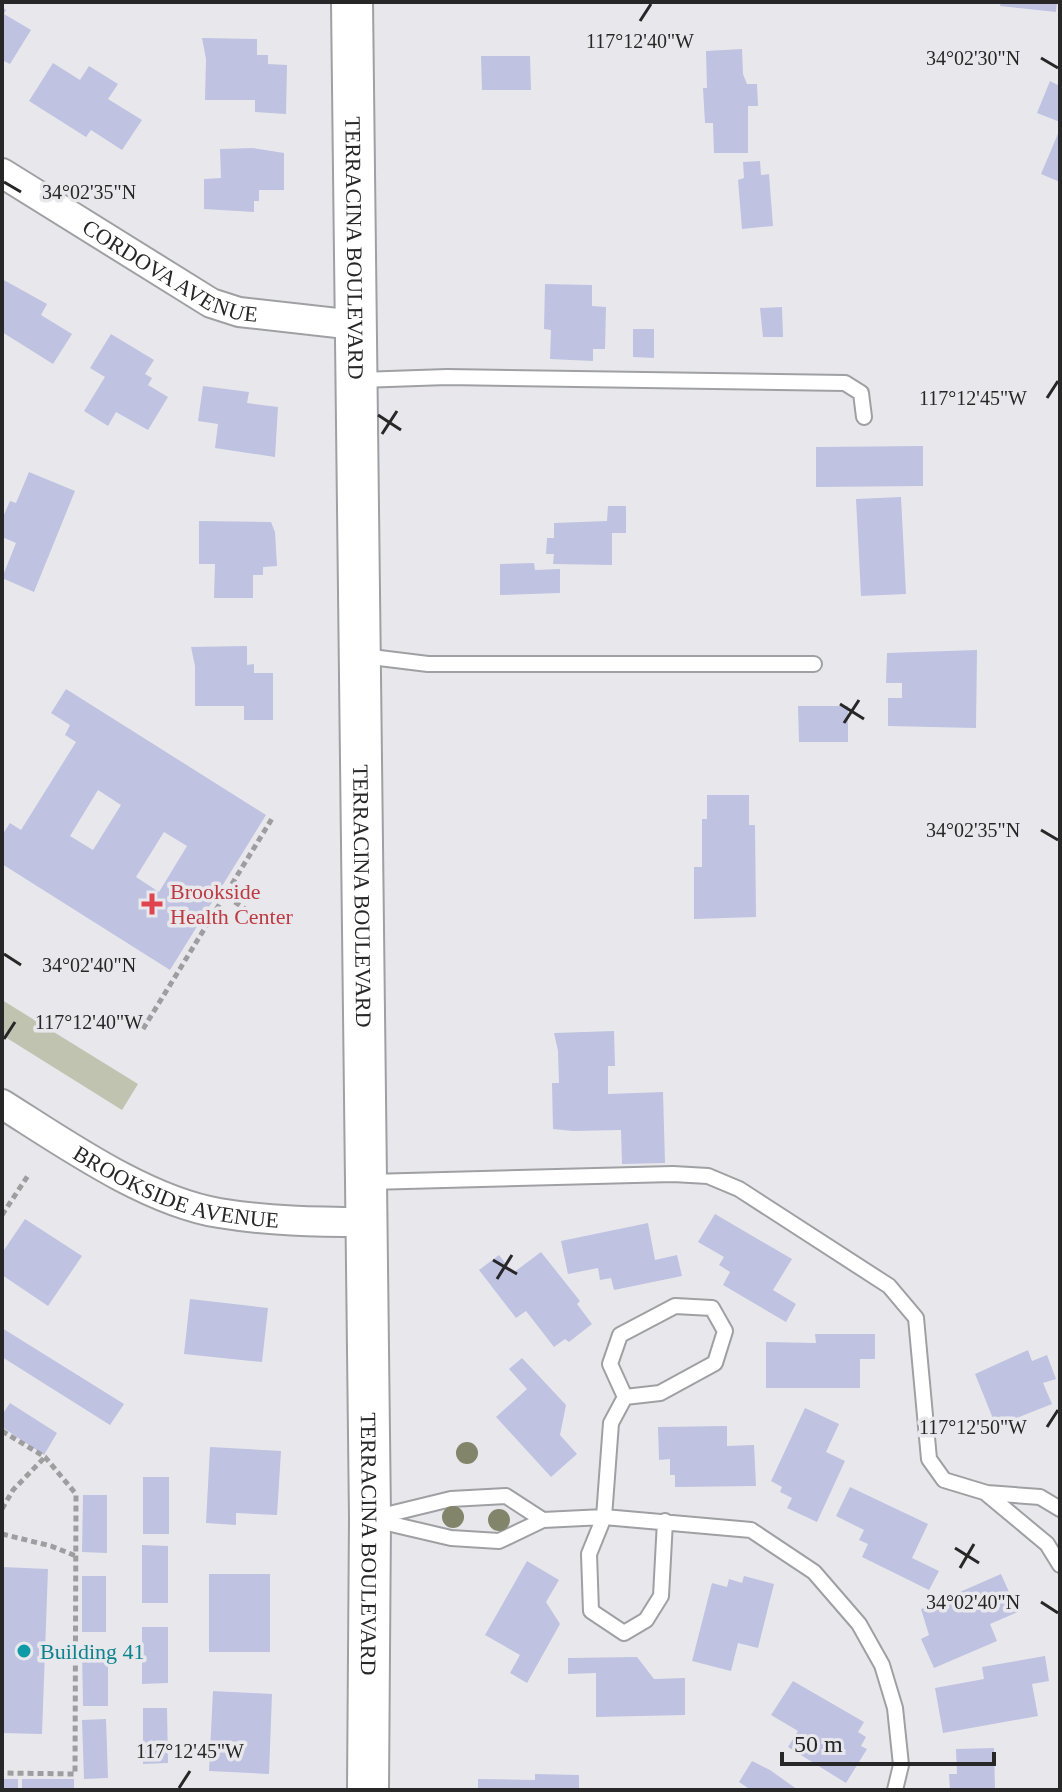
<svg xmlns="http://www.w3.org/2000/svg" width="1062" height="1792" font-family="Georgia,serif">
<style>
.green{fill:#bfc3af}
.building{fill:#bfc2e1;fill-rule:evenodd}
.lines{fill:none;stroke-linecap:round;stroke-linejoin:round}
.service-casing{stroke:#9fa0a3;stroke-width:18}
.minor-casing{stroke:#9fa0a3;stroke-width:32}
.secondary-casing{stroke:#9fa0a3;stroke-width:44}
.path{stroke:#9e9ea1;stroke-width:5;stroke-dasharray:6 4;stroke-linecap:butt}
.service{stroke:#fff;stroke-width:14}
.minor{stroke:#fff;stroke-width:28}
.secondary{stroke:#fff;stroke-width:40}
.tree{fill:#82856a}
.ticks{fill:none;stroke:#272728;stroke-width:3}
.health-dot{fill:#e0444e;stroke:#e8e8ec;stroke-width:3}
.culture-dot{fill:#0f9aa8;stroke:#e8e8ec;stroke-width:3}
.labels{text-anchor:middle;dominant-baseline:central;stroke-width:7;stroke-linejoin:round;paint-order:stroke}
.street-label{font-size:22px;fill:#272728;stroke:#e8e8ec}
.health-label{font-size:22px;fill:#be3a42;stroke:#e8e8ec;text-anchor:start}
.culture-label{font-size:22px;fill:#0d838f;stroke:#e8e8ec;text-anchor:start}
.ticks-label{font-size:20px;text-anchor:middle;fill:#272728;stroke:#e8e8ec;stroke-width:7;stroke-linejoin:round;paint-order:stroke}
</style>
<rect width="100%" height="100%" fill="#e8e8ec"/>
<path class="green" d="M2 1000 138 1084 122 1110 2 1035Z"/>
<path class="building" d="M1001 2H1057L1056 12 1000 6Z
M2 7 6 10 4 14 31 30 10 64 2 60Z
M202 38 257 39V55H268V64L287 65 286 114 255 112V100H205L206 59Z
M742 49 743 74 747 84H757L758 106H748V153H714L713 123H705L703 88H707L706 51Z
M481 56H530L531 90H482Z
M53 63 80 80 89 66 118 84 108 99 142 120 122 150 91 130 86 137 29 101Z
M1050 81 1060 86V122L1037 113Z
M1060 129V182L1041 174Z
M253 148 284 153V190H259V201H254V212L204 209V179L221 178 220 149Z
M760 161 761 175 769 174 773 226 742 229 738 180 744 178 743 162Z
M2 279 47 304 41 315 72 334 53 364 2 332Z
M545 284 592 285V306L606 307 605 349H593V361L550 359 551 330 544 329Z
M782 307 783 337H763L760 308Z
M633 329H654V358L633 357Z
M111 334 154 360 145 374 152 378 148 385 168 397 148 430 116 412 108 426 84 411 105 377 90 368Z
M203 386 249 392 247 403 278 407 275 457 215 448 218 424 198 421Z
M923 446V486L816 487V447Z
M29 472 75 491 34 592 2 578 16 543 2 537V519L10 501 16 503Z
M901 497 906 594 861 596 856 499Z
M608 506H626V533H612V565L553 564 554 554H546L547 538H554V523L607 521Z
M199 521 271 522 275 532 277 566 263 567V575H253V598H214L215 564H199Z
M534 563 535 570 560 569V593L500 595V564Z
M247 646V665L254 664V673H273V720H244V706H195V666L191 647Z
M977 650 976 728 888 726V698H902V683H886L887 653Z
M66 689 266 815 170 970 2 864V830L4 832 10 823 21 830 76 742 65 735 70 725 51 713ZM98 790 121 805 93 850 70 836ZM164 832 187 846 159 892 136 877Z
M798 706H848V742H799Z
M707 795H749V825H755L756 917 694 919V867H702V819H707Z
M614 1031 615 1066H608V1094L663 1092 665 1163 622 1164 621 1130 573 1131 553 1129 552 1083H559L558 1051 554 1033Z
M715 1214 792 1259 773 1290 796 1304 786 1322 723 1285 730 1272 719 1265 724 1257 698 1242Z
M25 1219 82 1256 48 1306 2 1275V1253Z
M648 1223 655 1260 677 1255 682 1276 614 1290 611 1278 600 1280 598 1268 568 1274 561 1241Z
M541 1252 580 1301 577 1304 592 1324 569 1342 565 1339 554 1347 526 1311 516 1318 479 1270 499 1255 513 1273Z
M190 1299 268 1308 262 1362 184 1354Z
M2 1328 124 1404 110 1425 2 1357Z
M815 1334H875V1359H860V1388H766V1342L816 1343Z
M1028 1350 1032 1361 1047 1355 1056 1379 1043 1383 1052 1404 996 1426 975 1374Z
M522 1358 566 1405 560 1435 577 1454 551 1477 496 1417 527 1389 509 1369Z
M10 1403 57 1433 44 1455 2 1427V1415Z
M805 1408 839 1424 826 1452 845 1461 817 1522 787 1508 792 1498 780 1492 782 1487 771 1481Z
M727 1426V1446L754 1445 756 1486 675 1487V1475H670V1459L659 1460 658 1427Z
M210 1447 281 1451 277 1515 236 1513V1525L206 1523Z
M143 1477H169V1534H143Z
M850 1487 928 1524 912 1558 939 1571 929 1590 862 1557 868 1544 859 1540 864 1530 836 1516Z
M83 1495H107V1553L82 1552Z
M142 1545 168 1546V1603H142Z
M527 1561 559 1580 546 1602 560 1624 527 1683 510 1673 520 1655 485 1635Z
M2 1567 48 1569 42 1734 2 1733Z
M209 1574H270V1652H209Z
M1001 1574 1018 1612 990 1624 997 1641 934 1668 921 1639 929 1635 921 1609Z
M82 1576H106V1632H82Z
M744 1576 774 1584 758 1648 738 1643 731 1671 692 1661 712 1583 727 1587 729 1579 742 1583Z
M142 1627H168V1683L142 1684Z
M82 1649H108V1706H83Z
M1045 1656 1049 1681 1032 1684 1038 1716 943 1733 935 1688 984 1679 982 1667Z
M637 1657 654 1679 685 1678V1715L596 1717V1673L568 1674V1658Z
M793 1681 864 1722 858 1732 866 1737 861 1746 867 1749 846 1783 788 1747 798 1731 771 1715Z
M213 1691 272 1694 269 1774 209 1771Z
M143 1708H167L168 1763 143 1764Z
M106 1719 108 1778 84 1779 82 1720Z
M994 1748 995 1790H950L949 1774H957L956 1749Z
M752 1761 770 1770 798 1790H751L739 1782Z
M535 1774 579 1775V1790H478V1779L535 1780Z
M2 1779H18V1790H2Z
M22 1779H74V1790H22Z"/>
<g class="lines">
<g class="service-casing">
<path id="service" d="M360 380 447 377 845 383 861 393 864 417
M363 656 428 664H814
M369 1182 673 1174 708 1176 739 1189 889 1286 916 1318 929 1459 944 1480 987 1493 1040 1497 1060 1509
M675 1306 712 1308 725 1331 715 1363 660 1393 625 1397 610 1364 620 1335Z
M625 1397 611 1423 604 1517 589 1554 591 1611 624 1633 646 1620 661 1596 665 1521
M987 1494 1047 1544 1060 1565
M373 1518 451 1499 506 1496 543 1520
M374 1520 451 1538 499 1541 543 1520 604 1517 751 1530 814 1572 859 1624 882 1665 895 1708 901 1765 895 1790"/>
</g>
<g class="minor-casing">
<g id="minor">
<path id="s1" d="M2 173 211 303 239 312 355 325"/>
<path id="s2" d="M2 1104C64 1143 146 1201 219 1213 267 1221 316 1222 365 1222"/>
</g>
</g>
<g class="secondary-casing">
<g id="secondary">
<path id="s3" d="M352 2 370 1518 368 1790"/>
</g>
</g>
<path class="path" d="M218 891 253 914
M143 1029 273 817
M2 1215 29 1174
M2 1431 45 1457 76 1494 75 1774 2 1773
M2 1509 13 1490 45 1457
M2 1534 51 1546 76 1556"/>
<use href="#service" class="service"/>
<use href="#minor" class="minor"/>
<use href="#secondary" class="secondary"/>
</g>
<g class="tree">
<circle cx="467" cy="1453" r="11"/>
<circle cx="453" cy="1517" r="11"/>
<circle cx="499" cy="1520" r="11"/>
</g>
<path class="ticks" d="M640 21 651 4M1041 58 1058 68M4 182 21 192M1047 398 1058 381M378 415 401 430M382 434 397 411M840 704 864 719M844 723 859 700M1041 830 1058 840M4 954 21 965M4 1039 15 1022M493 1260 517 1274M497 1279 512 1255M1047 1427 1058 1410M955 1548 979 1563M960 1568 974 1544M1041 1602 1058 1613M179 1788 190 1771"/>
<path class="health-dot" d="M148 892h8v8h8v8h-8v8h-8v-8h-8v-8h8z"/>
<circle class="culture-dot" cx="24" cy="1651" r="8"/>
<g class="labels">
<g class="street-label">
<text stroke="none"><textPath href="#s3" startOffset="246">TERRACINA BOULEVARD</textPath></text>
<text stroke="none"><textPath href="#s1" startOffset="196">CORDOVA AVENUE</textPath></text>
<text stroke="none"><textPath href="#s3" startOffset="894">TERRACINA BOULEVARD</textPath></text>
<text stroke="none"><textPath href="#s2" startOffset="196">BROOKSIDE AVENUE</textPath></text>
<text stroke="none"><textPath href="#s3" startOffset="1542">TERRACINA BOULEVARD</textPath></text>
</g>
<g class="health-label">
<text x="170" y="891">Brookside<tspan x="170" dy="25">Health Center</tspan></text>
</g>
<g class="culture-label">
<text x="40" y="1651">Building 41</text>
</g>
</g>
<g class="ticks-label">
<text x="640" y="48">117°12'40"W</text>
<text x="973" y="65">34°02'30"N</text>
<text x="89" y="199">34°02'35"N</text>
<text x="973" y="405">117°12'45"W</text>
<text x="973" y="837">34°02'35"N</text>
<text x="89" y="972">34°02'40"N</text>
<text x="89" y="1029">117°12'40"W</text>
<text x="973" y="1434">117°12'50"W</text>
<text x="973" y="1609">34°02'40"N</text>
<text x="190" y="1758">117°12'45"W</text>
</g>
<rect width="1062" height="1792" fill="none" stroke="#272728" stroke-width="8"/>
<path d="M782 1752v12h212v-12" fill="none" stroke="#272728" stroke-width="4"/>
<text x="794" y="1752" font-size="24" fill="#272728" stroke="#e8e8ec" stroke-width="6" paint-order="stroke">50 m</text>
</svg>
